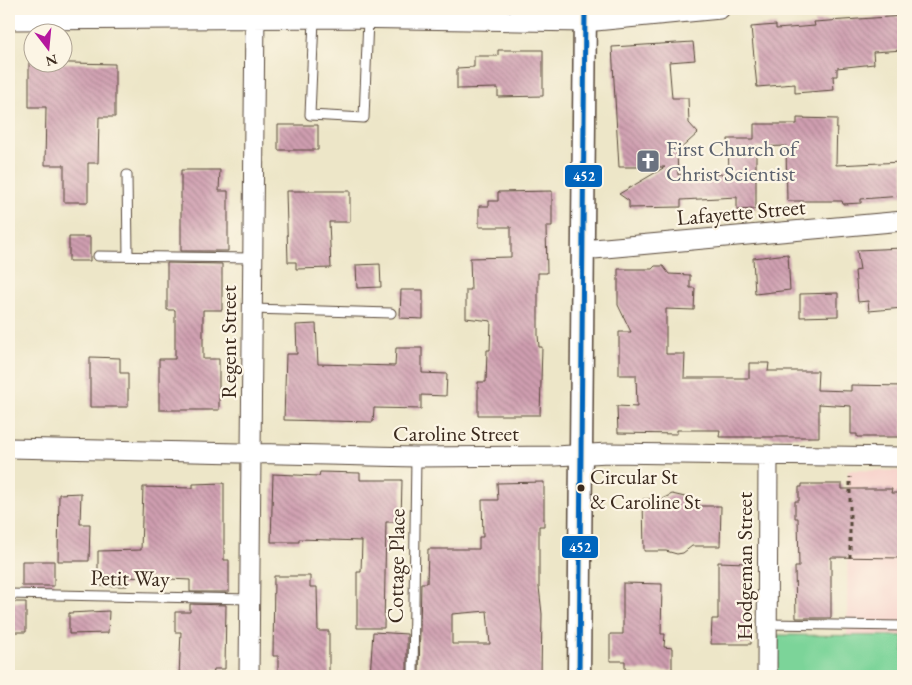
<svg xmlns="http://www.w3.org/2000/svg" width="912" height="685" font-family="'EB Garamond',serif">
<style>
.built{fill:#f7d0ca}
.grass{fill:#7bd499;stroke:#5b7f5c}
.building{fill:url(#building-back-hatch);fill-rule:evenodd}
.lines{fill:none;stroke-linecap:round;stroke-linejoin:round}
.service-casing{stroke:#564638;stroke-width:11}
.minor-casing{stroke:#564638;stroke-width:21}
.tertiary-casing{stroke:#564638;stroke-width:25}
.path{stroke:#564638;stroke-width:3;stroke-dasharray:4 4;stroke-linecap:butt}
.service{stroke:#fff;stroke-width:9}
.minor{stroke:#fff;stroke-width:19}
.tertiary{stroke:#fff;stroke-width:22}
.bus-1-casing{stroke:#fcf5e5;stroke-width:9}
.bus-1{stroke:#0065bd;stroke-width:5}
.bus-dot{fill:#3b2a1e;stroke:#fcf5e5;stroke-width:2}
.labels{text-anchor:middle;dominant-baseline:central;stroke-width:4.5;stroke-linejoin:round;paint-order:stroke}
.bus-label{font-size:21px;fill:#3b2a1e;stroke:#fcf5e5;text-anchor:start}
.worship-label{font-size:22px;fill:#5b616d;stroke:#fcf5e5;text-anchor:start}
.street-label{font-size:22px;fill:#3b2a1e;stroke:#fcf5e5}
.line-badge{stroke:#fcf5e5;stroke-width:2}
.badge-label{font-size:14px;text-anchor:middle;font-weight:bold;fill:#fff}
</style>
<defs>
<pattern id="building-back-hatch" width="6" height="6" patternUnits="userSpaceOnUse" patternTransform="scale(1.25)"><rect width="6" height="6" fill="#cf9eb0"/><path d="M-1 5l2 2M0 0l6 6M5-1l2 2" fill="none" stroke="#a9818f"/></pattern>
</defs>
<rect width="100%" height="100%" fill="#fcf5e5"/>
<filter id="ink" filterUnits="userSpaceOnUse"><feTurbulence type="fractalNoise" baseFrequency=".02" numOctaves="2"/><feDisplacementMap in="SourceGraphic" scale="10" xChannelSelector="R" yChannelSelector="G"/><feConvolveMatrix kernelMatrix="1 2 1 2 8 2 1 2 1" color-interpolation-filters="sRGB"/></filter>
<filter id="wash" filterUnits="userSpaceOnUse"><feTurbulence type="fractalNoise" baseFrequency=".0096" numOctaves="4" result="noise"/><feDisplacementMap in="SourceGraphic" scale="20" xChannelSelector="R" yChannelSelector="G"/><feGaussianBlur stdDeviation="1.12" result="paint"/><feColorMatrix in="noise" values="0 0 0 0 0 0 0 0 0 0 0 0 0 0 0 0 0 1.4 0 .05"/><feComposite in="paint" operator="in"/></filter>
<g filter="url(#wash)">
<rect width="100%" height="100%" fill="#ede6c8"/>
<path class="built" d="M848 470 903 471V636L847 635Z"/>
<path class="grass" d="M778 635 903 636V676H777Z"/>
<g id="blocks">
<path class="building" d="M903 16V50L873 52 874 64 837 68V76H833L834 90 795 93V84L757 87 751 27 776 25V29L815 26 814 22Z
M693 42 695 60 669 62 672 98H688L689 123 698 133 677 152 678 175 729 174 728 139H754V124H797V118L837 119 836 165 903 162V196L861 199V203L843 204 842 201H787L786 146 756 147V209L737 210V197L681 200V207L629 208V201L619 194 665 167H619L612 47Z
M498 50H543V96L498 97V88L457 89V68L474 67V56H498Z
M29 62 115 64V117H99L98 163H88V202H64V165H45L46 107H29Z
M278 125H318V150H278Z
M181 170H220L219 191H228V251H181Z
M286 191H350V222H329L331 268 296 269V262H288Z
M552 191V226H546L547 273H538V335L539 347H542L540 415H478V382H486L487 350H490L491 321 466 318V290H471L470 258 511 257V227H479V206H489V201H498V192Z
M69 237H90V261H69Z
M903 248V308L869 311 868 301 858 302 855 271 860 270 857 250Z
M788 254 790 290 755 294 753 258Z
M167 263 222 264V310H203V359H219V410H159V359H175V310H167Z
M380 264 381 287 357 288 356 265Z
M655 266H663L669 274 690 275V288H695L694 310 666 309V354H685L684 378H749V363H769L768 371H818L817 390 851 391V385L903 386V437H857V434H851V406L819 404V437H719L720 430H677V434L618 433 617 406 637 407 636 375H619V332H631L618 305V269H652Z
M401 290H423V319L400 318Z
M838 293V316L800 317V294Z
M316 324 318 364 395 366 396 348H422V373L447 374 446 396 421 395V409L374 408 373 422 284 420 286 354H297L296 325Z
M90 357 120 358V373H128V407H90Z
M320 472 360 473V480H402L401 522H386L384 628H357V572H361L362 541 299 539V542H271L273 474 319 476Z
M544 482V526H539V587L542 614 541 676H419L421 583H427L428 549H479V537H483L482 500H498L497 483ZM487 611 490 644H452V614Z
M224 483V560H229V592H190V580L127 577V586H98V551L141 550 143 487 193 488V484Z
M802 484H842V489H892L891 493H903V558L831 557V618H796L795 567H799L798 518H795V501H799V487H802Z
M81 493 80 524H90L89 561H58L59 494Z
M672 494 685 497 693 506H721L720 546H692L683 553 677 554 666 551H644L643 499H662Z
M22 561H54V586H22Z
M718 562 746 563 745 619H751V644H711L712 619H718Z
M274 576H310V587H317L318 631H329V676H278V656H273Z
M623 583 662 584 661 634H665L664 647 672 648V671L625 670V661H610V634H623Z
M9 602H26V632H9Z
M190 604 226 605 225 669H214L213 676H179L181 632H175V612H190Z
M109 611 108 633 69 634V613Z
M373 632 407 634V676H370Z"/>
</g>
</g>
<g filter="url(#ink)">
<use href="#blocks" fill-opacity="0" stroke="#564638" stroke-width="1"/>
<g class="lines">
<g class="service-casing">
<path id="service" d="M314 19 310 115 364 118 368 19
M127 175 128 256
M98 256 252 258
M252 309 391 313
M9 594 250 599
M767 624 903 626
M413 676 416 457"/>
</g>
<g class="minor-casing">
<path id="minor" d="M9 20 343 18 585 22 720 9
M583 250 903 221
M9 448 416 457 555 456 608 453 903 457
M249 676 255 9
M767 676 768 455"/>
</g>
<g class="tertiary-casing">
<path id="tertiary" d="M579 676 585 9"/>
</g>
<path class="path" d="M850 558V477"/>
<use href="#service" class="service"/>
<use href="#minor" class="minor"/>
<use href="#tertiary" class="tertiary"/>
<g class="bus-1-casing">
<path id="bus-1" d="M579 676 585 9"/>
</g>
<use href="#bus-1" class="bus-1"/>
</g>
</g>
<defs>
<g id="church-square" transform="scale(1.25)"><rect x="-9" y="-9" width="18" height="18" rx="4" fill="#6b7280" stroke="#fcf5e5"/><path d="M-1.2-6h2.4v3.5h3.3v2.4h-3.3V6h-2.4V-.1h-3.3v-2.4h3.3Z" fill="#fff"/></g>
</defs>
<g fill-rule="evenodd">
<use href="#church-square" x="648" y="161"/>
</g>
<circle class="bus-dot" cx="581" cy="488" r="4.5"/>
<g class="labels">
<g class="bus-label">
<text x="590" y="476">Circular St<tspan x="590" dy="25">&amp; Caroline St</tspan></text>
</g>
<g class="worship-label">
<text x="666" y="148">First Church of<tspan x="666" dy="25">Christ Scientist</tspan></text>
</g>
<g class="street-label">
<text transform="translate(741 212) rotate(-5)">Lafayette Street</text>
<text transform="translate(228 342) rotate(-90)">Regent Street</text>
<text x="456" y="433">Caroline Street</text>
<text transform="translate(396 566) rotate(-89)">Cottage Place</text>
<text transform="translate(744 566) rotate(-90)">Hodgeman Street</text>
<text transform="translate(130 578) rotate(1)">Petit Way</text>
</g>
</g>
<g class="line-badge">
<rect x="564" y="164" width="39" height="24" rx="5" fill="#0065bd"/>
<rect x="561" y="535" width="38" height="24" rx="5" fill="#0065bd"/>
</g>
<g class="badge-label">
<text x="584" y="181">452</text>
<text x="580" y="552">452</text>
</g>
<rect width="912" height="685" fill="none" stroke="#fcf5e5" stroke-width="30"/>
<g transform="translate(48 48) rotate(164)"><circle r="24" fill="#fcf5e5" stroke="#afa495"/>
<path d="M0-4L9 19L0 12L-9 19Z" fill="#b5179e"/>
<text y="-8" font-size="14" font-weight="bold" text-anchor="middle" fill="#3b2a1e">N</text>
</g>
</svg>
